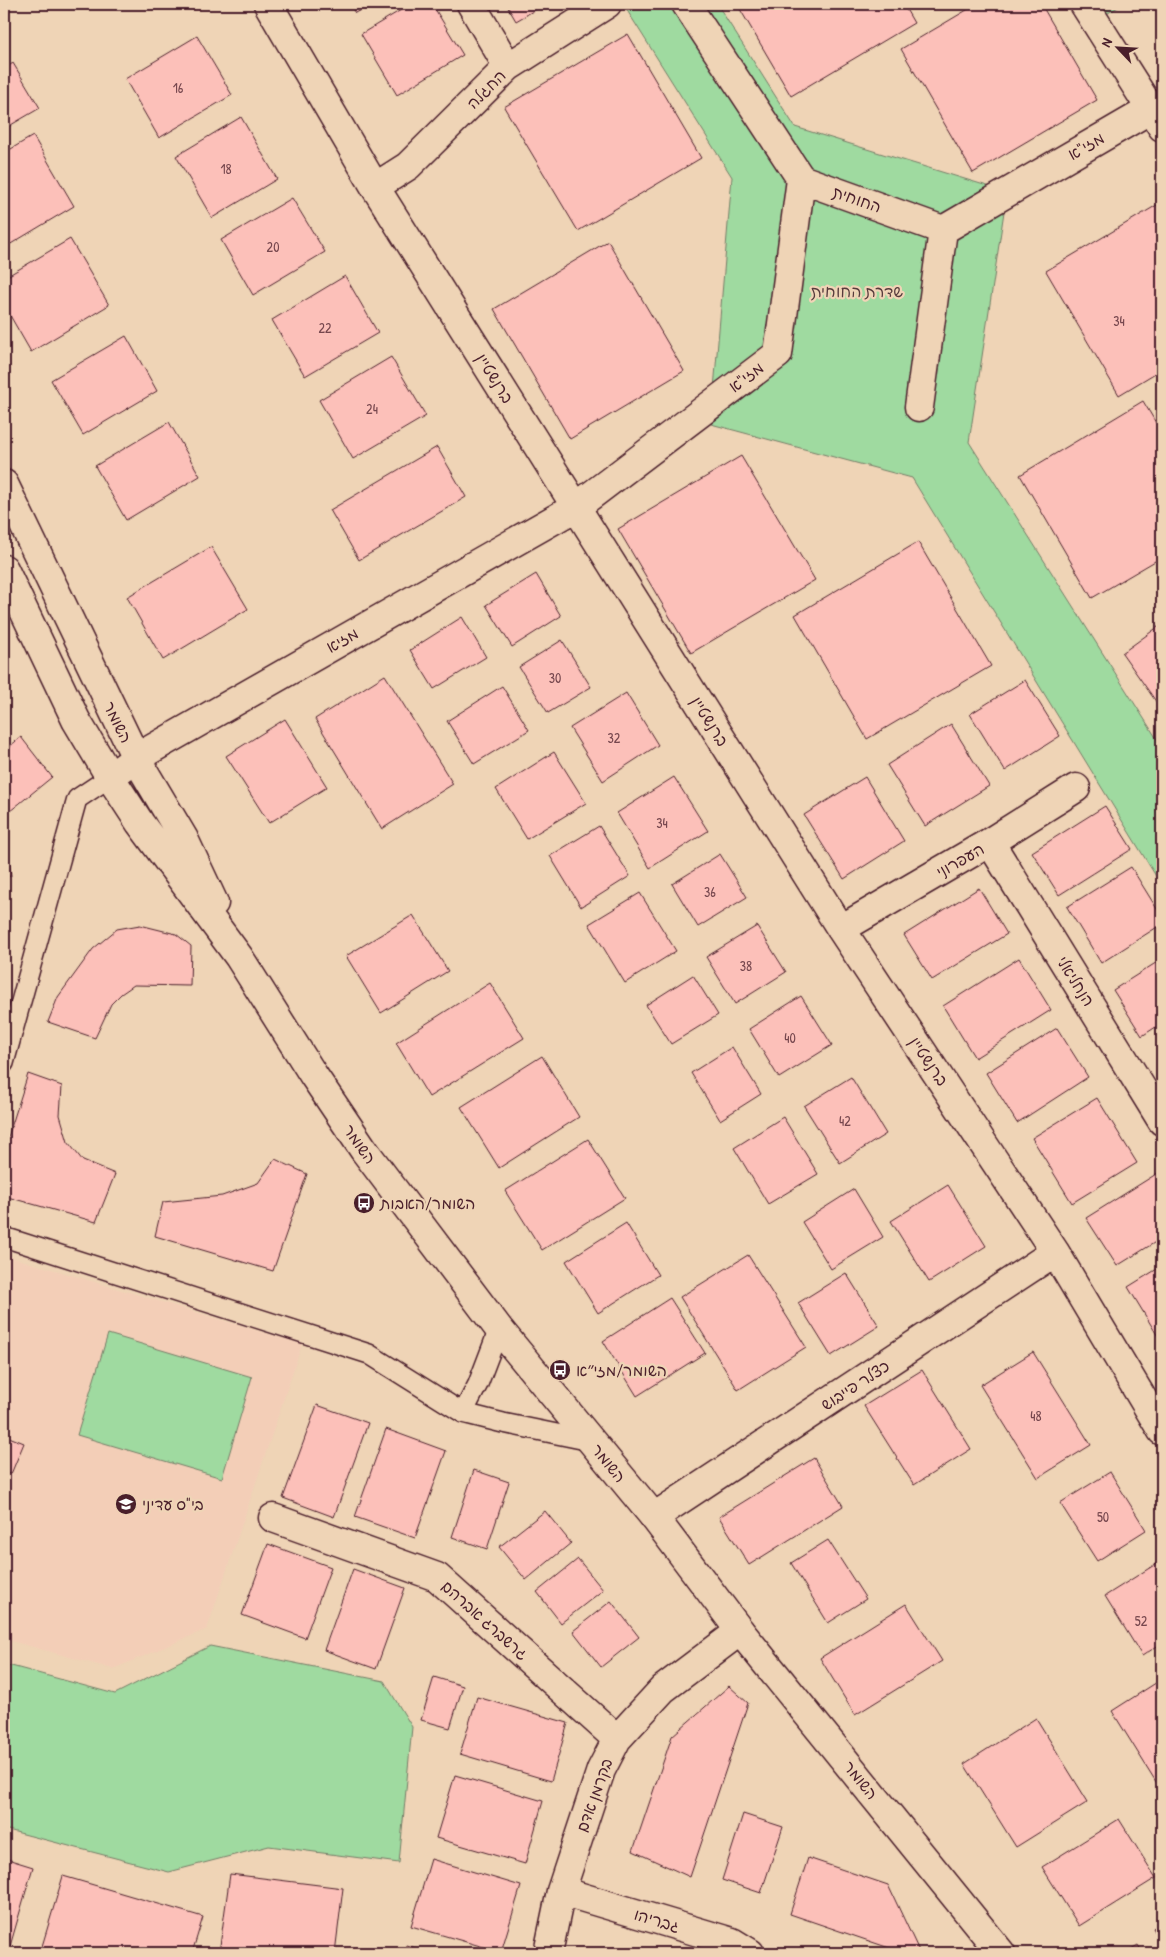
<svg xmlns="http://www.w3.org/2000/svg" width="1166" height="1957" font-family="'Patrick Hand','Playpen Sans Hebrew',sans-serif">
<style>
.built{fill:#f3ceb7}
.green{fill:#9fdaa0;stroke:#747c66}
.building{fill:#fcc0b9;stroke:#4a1f2b}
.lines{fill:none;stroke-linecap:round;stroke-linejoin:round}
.lane-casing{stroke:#4a1f2b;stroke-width:22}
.street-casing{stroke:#4a1f2b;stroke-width:31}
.secondary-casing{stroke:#4a1f2b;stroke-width:31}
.lane{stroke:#efd4b6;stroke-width:19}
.street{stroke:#efd4b6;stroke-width:28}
.secondary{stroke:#efd4b6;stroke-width:28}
.labels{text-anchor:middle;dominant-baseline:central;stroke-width:4.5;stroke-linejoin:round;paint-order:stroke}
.number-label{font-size:14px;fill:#76474e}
.street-label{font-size:16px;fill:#4a1f2b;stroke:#efd4b6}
.park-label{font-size:16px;fill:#573b3d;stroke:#efd4b6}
.poi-label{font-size:16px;fill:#4a1f2b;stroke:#efd4b6;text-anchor:start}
</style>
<rect width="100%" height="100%" fill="#efd4b6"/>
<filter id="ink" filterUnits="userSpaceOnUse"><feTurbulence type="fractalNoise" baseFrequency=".02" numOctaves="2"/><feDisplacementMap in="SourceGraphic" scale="10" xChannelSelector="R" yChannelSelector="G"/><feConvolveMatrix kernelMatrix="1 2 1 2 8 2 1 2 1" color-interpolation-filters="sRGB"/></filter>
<g filter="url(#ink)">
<path class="built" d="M4 1255 302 1344 207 1629 113 1669 4 1639Z"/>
<path class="green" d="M623 4H717L795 127 1007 192 969 442 1162 747V886L912 478 711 424 732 177Z
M1098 4H1123L1105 15Z
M108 1334 252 1377 222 1478 77 1435Z
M210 1646 384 1681 412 1727 399 1863 269 1846 169 1872 4 1829V1664L115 1694Z"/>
<path class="building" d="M349 4H371L355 13Z
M411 4H432L463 55 397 95 361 34Z
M506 4H545L516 21Z
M737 4H903L914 23 791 96Z
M977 4H1041L1097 100 973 173 901 49Z
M628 34 701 158 578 231 504 107Z
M197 36 232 95 159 138 125 79Z
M13 63 40 108 4 129V69Z
M241 117 277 179 212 218 176 156Z
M33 136 74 206 4 248V153Z
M292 198 325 252 253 295 221 240Z
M1162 202V369L1119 395 1046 271Z
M70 239 109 305 31 352 4 305V278Z
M608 241 684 371 570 439 494 309Z
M345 276 378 333 305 376 272 320Z
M126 336 157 391 83 435 51 380Z
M391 357 426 416 353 459 319 400Z
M1143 401 1162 433V557L1092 598 1020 475Z
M169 422 200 476 126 520 95 466Z
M437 447 466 497 359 560 330 510Z
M741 456 815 580 691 653 618 529Z
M918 542 991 666 867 739 795 615Z
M211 547 248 609 163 660 127 597Z
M536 574 561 616 512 647 486 605Z
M462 617 486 657 434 689 410 650Z
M1162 624V710L1122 653Z
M562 640 591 687 548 713 519 667Z
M385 675 453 784 382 829 315 719Z
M1025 680 1060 736 1005 771 970 714Z
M502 686 529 730 474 764 447 721Z
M626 693 658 745 603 781 570 728Z
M285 719 327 787 269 823 226 756Z
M951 724 989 786 925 826 887 765Z
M21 737 52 777 4 816V751Z
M554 752 586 803 527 839 496 789Z
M674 777 708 831 650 868 617 813Z
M865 777 904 841 844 879 804 815Z
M1105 806 1132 849 1059 895 1032 852Z
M4 822 11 876 4 877Z
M599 826 630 876 581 907 550 856Z
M720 854 747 897 698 927 672 884Z
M1131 867 1162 917V924L1101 963 1067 907Z
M979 888 1007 934 932 980 904 935Z
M640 893 676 951 625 983 589 924Z
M413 915 448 971 381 1013 346 956Z
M140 925 176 934 191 946 190 986 134 985 121 994 111 1004 95 1038 48 1022 58 997 93 949 117 929Z
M757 926 786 972 735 1004 706 957Z
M1019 958 1051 1010 975 1058 943 1006Z
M1162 959V1023L1142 1036 1113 990Z
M693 975 718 1015 671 1044 646 1005Z
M490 983 524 1038 429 1097 396 1043Z
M801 996 832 1045 779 1078 749 1029Z
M1057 1028 1088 1077 1017 1123 986 1073Z
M732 1047 761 1094 720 1120 691 1073Z
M542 1056 579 1117 499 1168 461 1107Z
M28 1074 62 1086 60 1115 68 1142 83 1161 115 1174 96 1222 4 1196V1150Z
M851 1077 886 1134 840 1163 804 1106Z
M1097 1098 1137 1163 1072 1203 1032 1138Z
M783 1117 818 1174 768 1204 734 1148Z
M588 1139 625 1198 542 1250 505 1191Z
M275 1159 307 1174 273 1271 155 1236 163 1202 222 1196 258 1183Z
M1161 1171 1162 1238 1117 1266 1086 1218Z
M948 1185 986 1246 929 1282 891 1221Z
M854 1189 883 1237 831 1269 802 1222Z
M626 1223 658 1275 598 1313 566 1261Z
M748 1255 806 1347 738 1390 680 1297Z
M1162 1266V1343L1128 1287Z
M846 1273 879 1326 831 1356 798 1303Z
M670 1298 705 1353 637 1396 603 1341Z
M1033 1352 1091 1445 1038 1478 980 1385Z
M922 1370 971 1449 914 1485 864 1406Z
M317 1405 368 1423 334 1517 283 1498Z
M386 1429 446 1451 415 1538 355 1517Z
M4 1435 24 1443 11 1474 4 1472Z
M814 1458 843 1506 749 1565 719 1517Z
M474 1470 509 1482 487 1549 452 1537Z
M1110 1472 1146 1530 1097 1561 1060 1503Z
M545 1511 571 1543 526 1580 499 1547Z
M828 1540 866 1599 828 1623 791 1563Z
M268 1544 331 1567 305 1638 242 1615Z
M578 1559 603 1590 561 1623 537 1592Z
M1159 1562 1162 1568V1643L1142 1656 1105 1596Z
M353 1569 405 1588 376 1669 324 1650Z
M611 1601 639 1637 601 1667 573 1631Z
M906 1604 942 1661 855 1715 820 1658Z
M434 1677 463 1686 450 1728 421 1720Z
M1162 1679V1783L1158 1785 1112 1711Z
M729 1686 748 1703 690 1877 633 1851 672 1736Z
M477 1697 568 1723 551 1781 460 1754Z
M1036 1718 1088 1802 1016 1847 964 1764Z
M455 1775 543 1801 525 1864 436 1838Z
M743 1814 783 1827 761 1893 722 1880Z
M1119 1819 1156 1878 1079 1926 1042 1867Z
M4 1858 33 1867 8 1953H4Z
M808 1858 888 1885 920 1953H904L790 1914Z
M431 1859 521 1886 501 1952 411 1926Z
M230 1874 343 1888 335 1953H219Z
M63 1876 203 1917 192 1953H40Z
M1162 1923V1943L1153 1928Z
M406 1945 432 1953H404Z
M1138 1945 1143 1953H1124Z"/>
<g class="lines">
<g class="lane-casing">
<path id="lane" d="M4 1063 77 799 110 777
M4 1237 369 1354 463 1413 503 1423 591 1441
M463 1413 478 1384 499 1329"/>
</g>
<g class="street-casing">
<path id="street" d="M268 4 375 187 576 507 841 929 1055 1252 1162 1431
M471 4 508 67
M686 4 801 179 943 230 919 407
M1084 4 1162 127
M375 187 408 166 508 67 607 4
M943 230 1151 109
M110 777 136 758 576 507 778 354 801 179
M990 842 1162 1121
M841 929 990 842 1076 788
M654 1517 1055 1252
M273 1518 437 1577 617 1739
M561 1891 732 1942 750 1953
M548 1953 561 1891 601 1770 617 1739 663 1689 740 1631"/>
</g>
<g class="secondary-casing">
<path id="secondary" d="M4 484 136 758 184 839 214 903
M4 569 76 720 110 777 140 823 239 957 314 1076 364 1150 499 1329 654 1517 740 1631 1001 1953"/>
</g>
<use href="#lane" class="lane"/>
<use href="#street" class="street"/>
<use href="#secondary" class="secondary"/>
</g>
</g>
<defs>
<g id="bus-disc" transform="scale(1.125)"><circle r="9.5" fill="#4a1f2b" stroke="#efd4b6"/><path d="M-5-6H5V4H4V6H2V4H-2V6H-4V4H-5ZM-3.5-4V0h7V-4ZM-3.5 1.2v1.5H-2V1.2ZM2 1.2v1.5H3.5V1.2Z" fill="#fff"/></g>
<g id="school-disc" transform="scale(1.125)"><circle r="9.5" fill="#4a1f2b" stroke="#efd4b6"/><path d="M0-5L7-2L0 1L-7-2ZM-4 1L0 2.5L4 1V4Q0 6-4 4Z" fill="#fff"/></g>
</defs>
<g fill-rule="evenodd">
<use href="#bus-disc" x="364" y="1203"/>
<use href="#bus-disc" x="560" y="1370"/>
<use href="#school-disc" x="126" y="1504"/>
</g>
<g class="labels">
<g class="number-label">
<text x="178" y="87">16</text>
<text x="226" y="168">18</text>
<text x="273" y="246">20</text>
<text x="1119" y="320">34</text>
<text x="325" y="327">22</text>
<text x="372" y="408">24</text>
<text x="555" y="677">30</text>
<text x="614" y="737">32</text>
<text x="662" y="822">34</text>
<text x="710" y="891">36</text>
<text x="746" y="965">38</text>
<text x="790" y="1037">40</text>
<text x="845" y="1120">42</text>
<text x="1036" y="1415">48</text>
<text x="1103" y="1516">50</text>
<text x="1141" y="1620">52</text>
</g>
<g class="street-label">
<text transform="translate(486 89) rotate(-45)">החגלה</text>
<text transform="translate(1086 146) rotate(-30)">מזי"א</text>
<text transform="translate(857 199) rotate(19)">החוחית</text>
<text transform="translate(746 377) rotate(-37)">מזי"א</text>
<text transform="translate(495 378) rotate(58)">ברנשטיין</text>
<text transform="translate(342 640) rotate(-30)">מזיא</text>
<text transform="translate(710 721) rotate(58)">ברנשטיין</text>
<text transform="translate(118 722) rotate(64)">השומר</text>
<text transform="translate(960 860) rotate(-30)">העפרוני</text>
<text transform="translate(1076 981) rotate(58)">הנחליאלי</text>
<text transform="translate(929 1061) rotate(56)">ברנשטיין</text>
<text transform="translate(360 1144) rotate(55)">השומר</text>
<text transform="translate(855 1385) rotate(-33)">כצלר פייבוש</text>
<text transform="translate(609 1463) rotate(51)">השומר</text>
<text transform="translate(485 1620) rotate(42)">גרשברג אברהם</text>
<text transform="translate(861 1780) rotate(51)">השומר</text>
<text transform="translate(594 1795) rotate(-70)">בקרמן אדם</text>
<text transform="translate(657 1920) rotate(17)">גבריהו</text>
</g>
<g class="park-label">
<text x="857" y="291">שדרת החוחית</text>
</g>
<g class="poi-label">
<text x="380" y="1203">השומר/האבות</text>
<text x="576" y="1370">השומר/מזי״א</text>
<text x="142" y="1504">בי"ס עדיני</text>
</g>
</g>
<rect width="1166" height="1957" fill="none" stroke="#efd4b6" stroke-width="20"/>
<rect x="10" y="10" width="1146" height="1937" fill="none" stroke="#4a1f2b" stroke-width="2" filter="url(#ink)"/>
<g transform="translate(1118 48) rotate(295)" stroke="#efd4b6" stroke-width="4" paint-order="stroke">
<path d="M0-4L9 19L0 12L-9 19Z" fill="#4a1f2b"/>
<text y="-8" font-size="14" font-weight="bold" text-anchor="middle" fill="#4a1f2b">N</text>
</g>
</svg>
